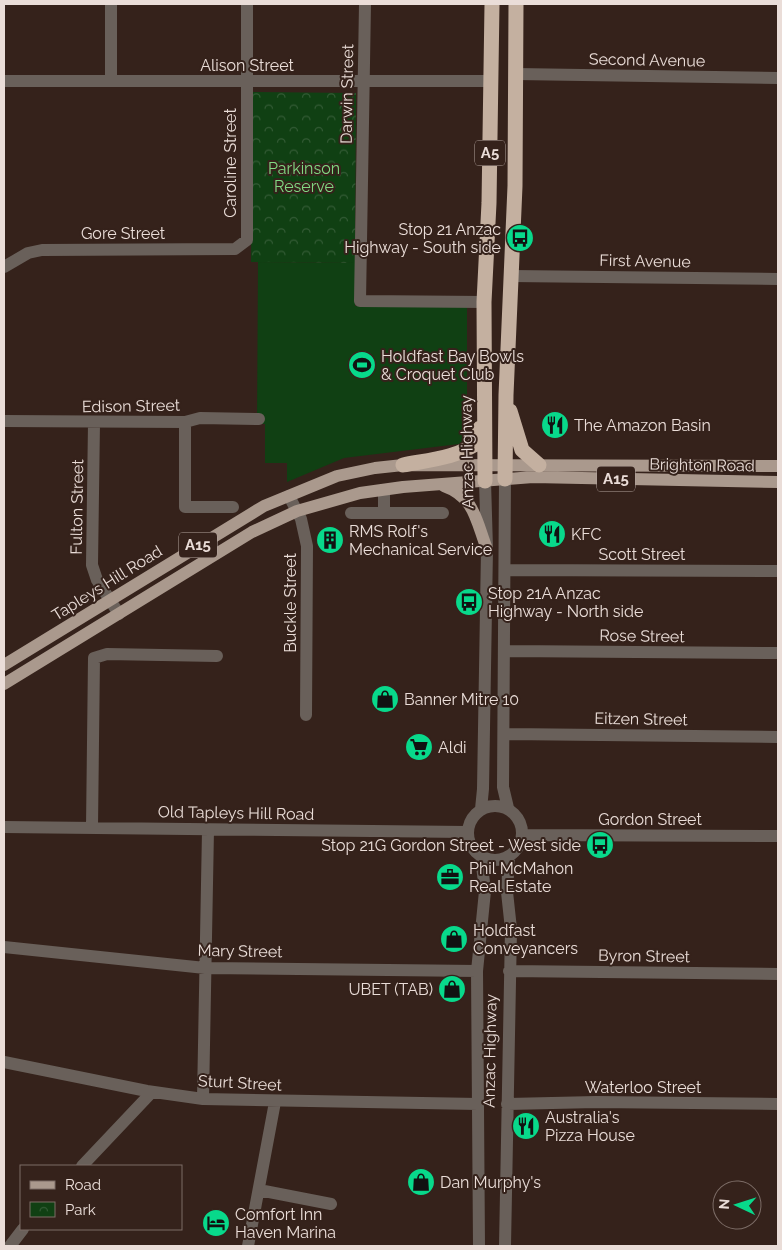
<svg xmlns="http://www.w3.org/2000/svg" width="782" height="1250" font-family="Raleway,sans-serif">
<style>
.park{fill:url(#park-crowns)}
.garden{fill:#104013}
.lines{fill:none;stroke-linecap:round;stroke-linejoin:round}
.minor{stroke:#69605a;stroke-width:12}
.major{stroke:#aa998d;stroke-width:12}
.highway{stroke:#c4b0a0;stroke-width:15}
.labels{text-anchor:middle;dominant-baseline:central;stroke-width:4;stroke-linejoin:round;paint-order:stroke}
.shield{fill:#35221b;stroke:#b4a59f;stroke-width:1}
.shield-label{font-size:15px;font-weight:bold;fill:#eaddd8}
.street-label{font-size:16px;fill:#eaddd8;stroke:#35221b}
.park-label{font-size:16px;fill:#81d983;stroke:#35221b}
.poi-label{font-size:16px;fill:#eaddd8;stroke:#35221b;text-anchor:start}
</style>
<defs>
<pattern id="park-crowns" width="20" height="18" patternUnits="userSpaceOnUse" patternTransform="scale(1.25)"><rect width="20" height="18" fill="#104013"/><path d="M2 6a3 3 0 1 1 6 0M12 15a3 3 0 1 1 6 0" fill="none" stroke="#335b35"/></pattern>
</defs>
<rect width="100%" height="100%" fill="#35221b"/>
<path class="park" d="M253 92 356 93 355 263 251 262Z"/>
<path class="garden" d="M258 262 355 263V306H467V436L459 444 344 458 287 482V463H265V424H257Z"/>
<g class="lines">
<path class="minor" d="M365 4 360 301 484 302
M516 74 778 78
M4 81H490
M111 81V4
M4 267 28 253 42 250 235 249 247 240V4
M511 276 778 279
M4 421 185 422 200 418 259 419
M185 422V507H233
M94 423 92 565 97 580 119 614
M505 479 503 787 508 808
M384 490V513
M289 496 301 519 307 546 306 715
M351 513H443
M505 570 778 571
M505 651 778 653
M504 734 778 737
M468 833a27 27 0 1 1 54 0a27 27 0 1 1-54 0Z
M481 809 483 789 487 549 485 481
M4 827 467 832
M92 827 94 658 107 654 217 656
M522 835 778 836
M4 947 205 968 477 971
M509 971 778 974
M4 1062 147 1091 203 1099 478 1104
M203 1099 208 830
M507 1104 596 1102 778 1104
M82 1166 152 1092
M259 1190 331 1204
M10 1246 23 1229
M248 1246 275 1102
M479 1246 477 971 485 891 481 857
M505 1246 511 929 507 892 509 856"/>
<path class="major" d="M444 486C475 497 476 521 487 549
M4 665 264 506 337 476 375 468 403 465 778 466
M4 684 252 532 297 511 360 493 403 487 533 477 778 482"/>
<path class="highway" d="M510 411 522 450 539 465
M403 465C428 460 458 458 478 442L480 428
M505 479 506 395 515 186 516 4
M485 481 484 302 489 203 492 4"/>
</g>
<defs>
<g id="bus-disc" transform="scale(1.4375)"><circle r="9.5" fill="#08d98b" stroke="#35221b"/><path d="M-5-6H5V4H4V6H2V4H-2V6H-4V4H-5ZM-3.5-4V0h7V-4ZM-3.5 1.2v1.5H-2V1.2ZM2 1.2v1.5H3.5V1.2Z" fill="#111"/></g>
<g id="stadium-disc" transform="scale(1.4375)"><circle r="9.5" fill="#08d98b" stroke="#35221b"/><path d="M0-5a6.5 5 0 1 0 0 10a6.5 5 0 1 0 0-10ZM-3.5-1.8h7v3.6h-7Z" fill="#111"/></g>
<g id="restaurant-disc" transform="scale(1.4375)"><circle r="9.5" fill="#08d98b" stroke="#35221b"/><path d="M-5-6h1v4h1v-4h1v4h1v-4h1v5L-1.5 .5V6h-2V.5L-5-1ZM5-6V6H3V1.5H1.5Q1.5-4 5-6Z" fill="#111"/></g>
<g id="building-disc" transform="scale(1.4375)"><circle r="9.5" fill="#08d98b" stroke="#35221b"/><path d="M-4-6H4V6H1V3H-1V6H-4ZM-2.5-4.3h1.7v1.8h-1.7ZM.8-4.3h1.7v1.8H.8ZM-2.5-1h1.7V.8h-1.7ZM.8-1h1.7V.8H.8Z" fill="#111"/></g>
<g id="shop-disc" transform="scale(1.4375)"><circle r="9.5" fill="#08d98b" stroke="#35221b"/><path d="M-5-2.5h2.3a2.7 3.5 0 0 1 5.4 0H5L5.5 6h-11ZM-1.5-2.5h3a1.5 2.3 0 0 0-3 0Z" fill="#111"/></g>
<g id="supermarket-disc" transform="scale(1.4375)"><circle r="9.5" fill="#08d98b" stroke="#35221b"/><path d="M-6-5.5h2.5l.6 2H6L4.5 2H-2.5L-4.4-4H-6ZM-1.5 3.2a1.3 1.3 0 1 0 .1 0ZM3 3.2a1.3 1.3 0 1 0 .1 0Z" fill="#111"/></g>
<g id="office-disc" transform="scale(1.4375)"><circle r="9.5" fill="#08d98b" stroke="#35221b"/><path d="M-6-3h4V-5.5h4V-3h4V5H-6ZM-1-4.5V-3h2v-1.5ZM-6 0V1H6V0Z" fill="#111"/></g>
<g id="hotel-disc" transform="scale(1.4375)"><circle r="9.5" fill="#08d98b" stroke="#35221b"/><path d="M-6-4.5h1.5V1H6V5H4.5V3h-9V5H-6ZM-4 0a1.8 1.8 0 1 1 3.6 0ZM.5 0V-2.5h3Q6-2.5 6 0Z" fill="#111"/></g>
</defs>
<g fill-rule="evenodd">
<use href="#bus-disc" x="520" y="238"/>
<use href="#stadium-disc" x="362" y="365"/>
<use href="#restaurant-disc" x="555" y="425"/>
<use href="#restaurant-disc" x="552" y="534"/>
<use href="#building-disc" x="330" y="540"/>
<use href="#bus-disc" x="469" y="602"/>
<use href="#shop-disc" x="385" y="699"/>
<use href="#supermarket-disc" x="419" y="747"/>
<use href="#bus-disc" x="600" y="845"/>
<use href="#office-disc" x="450" y="877"/>
<use href="#shop-disc" x="454" y="939"/>
<use href="#shop-disc" x="452" y="989"/>
<use href="#restaurant-disc" x="526" y="1126"/>
<use href="#shop-disc" x="421" y="1182"/>
<use href="#hotel-disc" x="216" y="1223"/>
</g>
<g class="labels">
<g class="shield">
<rect x="475" y="140.5" width="30" height="25" rx="4"/>
<rect x="597" y="466.5" width="38" height="25" rx="4"/>
<rect x="179" y="532.5" width="38" height="25" rx="4"/>
</g>
<g class="shield-label">
<text x="490" y="153">A5</text>
<text x="616" y="479">A15</text>
<text x="198" y="545">A15</text>
</g>
<g class="street-label">
<text transform="translate(647 60) rotate(1)">Second Avenue</text>
<text x="247" y="65">Alison Street</text>
<text transform="translate(347 94) rotate(-89)">Darwin Street</text>
<text transform="translate(230 163) rotate(-90)">Caroline Street</text>
<text x="123" y="233">Gore Street</text>
<text transform="translate(645 261) rotate(1)">First Avenue</text>
<text transform="translate(131 406) rotate(-1)">Edison Street</text>
<text transform="translate(467 452) rotate(-91)">Anzac Highway</text>
<text transform="translate(702 465) rotate(1)">Brighton Road</text>
<text transform="translate(77 507) rotate(-89)">Fulton Street</text>
<text x="642" y="554">Scott Street</text>
<text transform="translate(107 583) rotate(-32)">Tapleys Hill Road</text>
<text transform="translate(290 603) rotate(-90)">Buckle Street</text>
<text transform="translate(642 636) rotate(1)">Rose Street</text>
<text transform="translate(641 719) rotate(1)">Eitzen Street</text>
<text transform="translate(236 813) rotate(1)">Old Tapleys Hill Road</text>
<text x="650" y="819">Gordon Street</text>
<text transform="translate(240 951) rotate(1)">Mary Street</text>
<text transform="translate(644 956) rotate(1)">Byron Street</text>
<text transform="translate(490 1051) rotate(-89)">Anzac Highway</text>
<text transform="translate(240 1083) rotate(3)">Sturt Street</text>
<text x="643" y="1087">Waterloo Street</text>
</g>
<g class="park-label">
<text x="304" y="168">Parkinson<tspan x="304" dy="18">Reserve</tspan></text>
</g>
<g class="poi-label">
<text x="501" y="229" text-anchor="end">Stop 21 Anzac<tspan x="501" dy="18">Highway - South side</tspan></text>
<text x="381" y="356">Holdfast Bay Bowls<tspan x="381" dy="18">&amp; Croquet Club</tspan></text>
<text x="574" y="425">The Amazon Basin</text>
<text x="349" y="531">RMS Rolf's<tspan x="349" dy="18">Mechanical Service</tspan></text>
<text x="571" y="534">KFC</text>
<text x="488" y="593">Stop 21A Anzac<tspan x="488" dy="18">Highway - North side</tspan></text>
<text x="404" y="699">Banner Mitre 10</text>
<text x="438" y="747">Aldi</text>
<text x="581" y="845" text-anchor="end">Stop 21G Gordon Street - West side</text>
<text x="469" y="868">Phil McMahon<tspan x="469" dy="18">Real Estate</tspan></text>
<text x="473" y="930">Holdfast<tspan x="473" dy="18">Conveyancers</tspan></text>
<text x="433" y="989" text-anchor="end">UBET (TAB)</text>
<text x="545" y="1117">Australia's<tspan x="545" dy="18">Pizza House</tspan></text>
<text x="440" y="1182">Dan Murphy's</text>
<text x="235" y="1214">Comfort Inn<tspan x="235" dy="18">Haven Marina</tspan></text>
</g>
</g>
<rect width="782" height="1250" fill="none" stroke="#eaddd8" stroke-width="10"/>
<rect x="20" y="1165" width="162" height="65" fill="#35221b" stroke="#7d6d67"/>
<rect x="30" y="1181" width="25" height="8" fill="#aa998d" stroke="#7d6d67"/>
<text x="65" y="1190" font-size="15" fill="#eaddd8">Road</text>
<rect x="30" y="1202" width="25" height="15" fill="url(#park-crowns)" stroke="#7d6d67"/>
<text x="65" y="1215" font-size="15" fill="#eaddd8">Park</text>
<g transform="translate(737 1205) rotate(274)"><circle r="24" fill="#35221b" stroke="#7d6d67"/>
<path d="M0-4L9 19L0 12L-9 19Z" fill="#08d98b"/>
<text y="-8" font-size="14" font-weight="bold" text-anchor="middle" fill="#eaddd8">N</text>
</g>
</svg>
